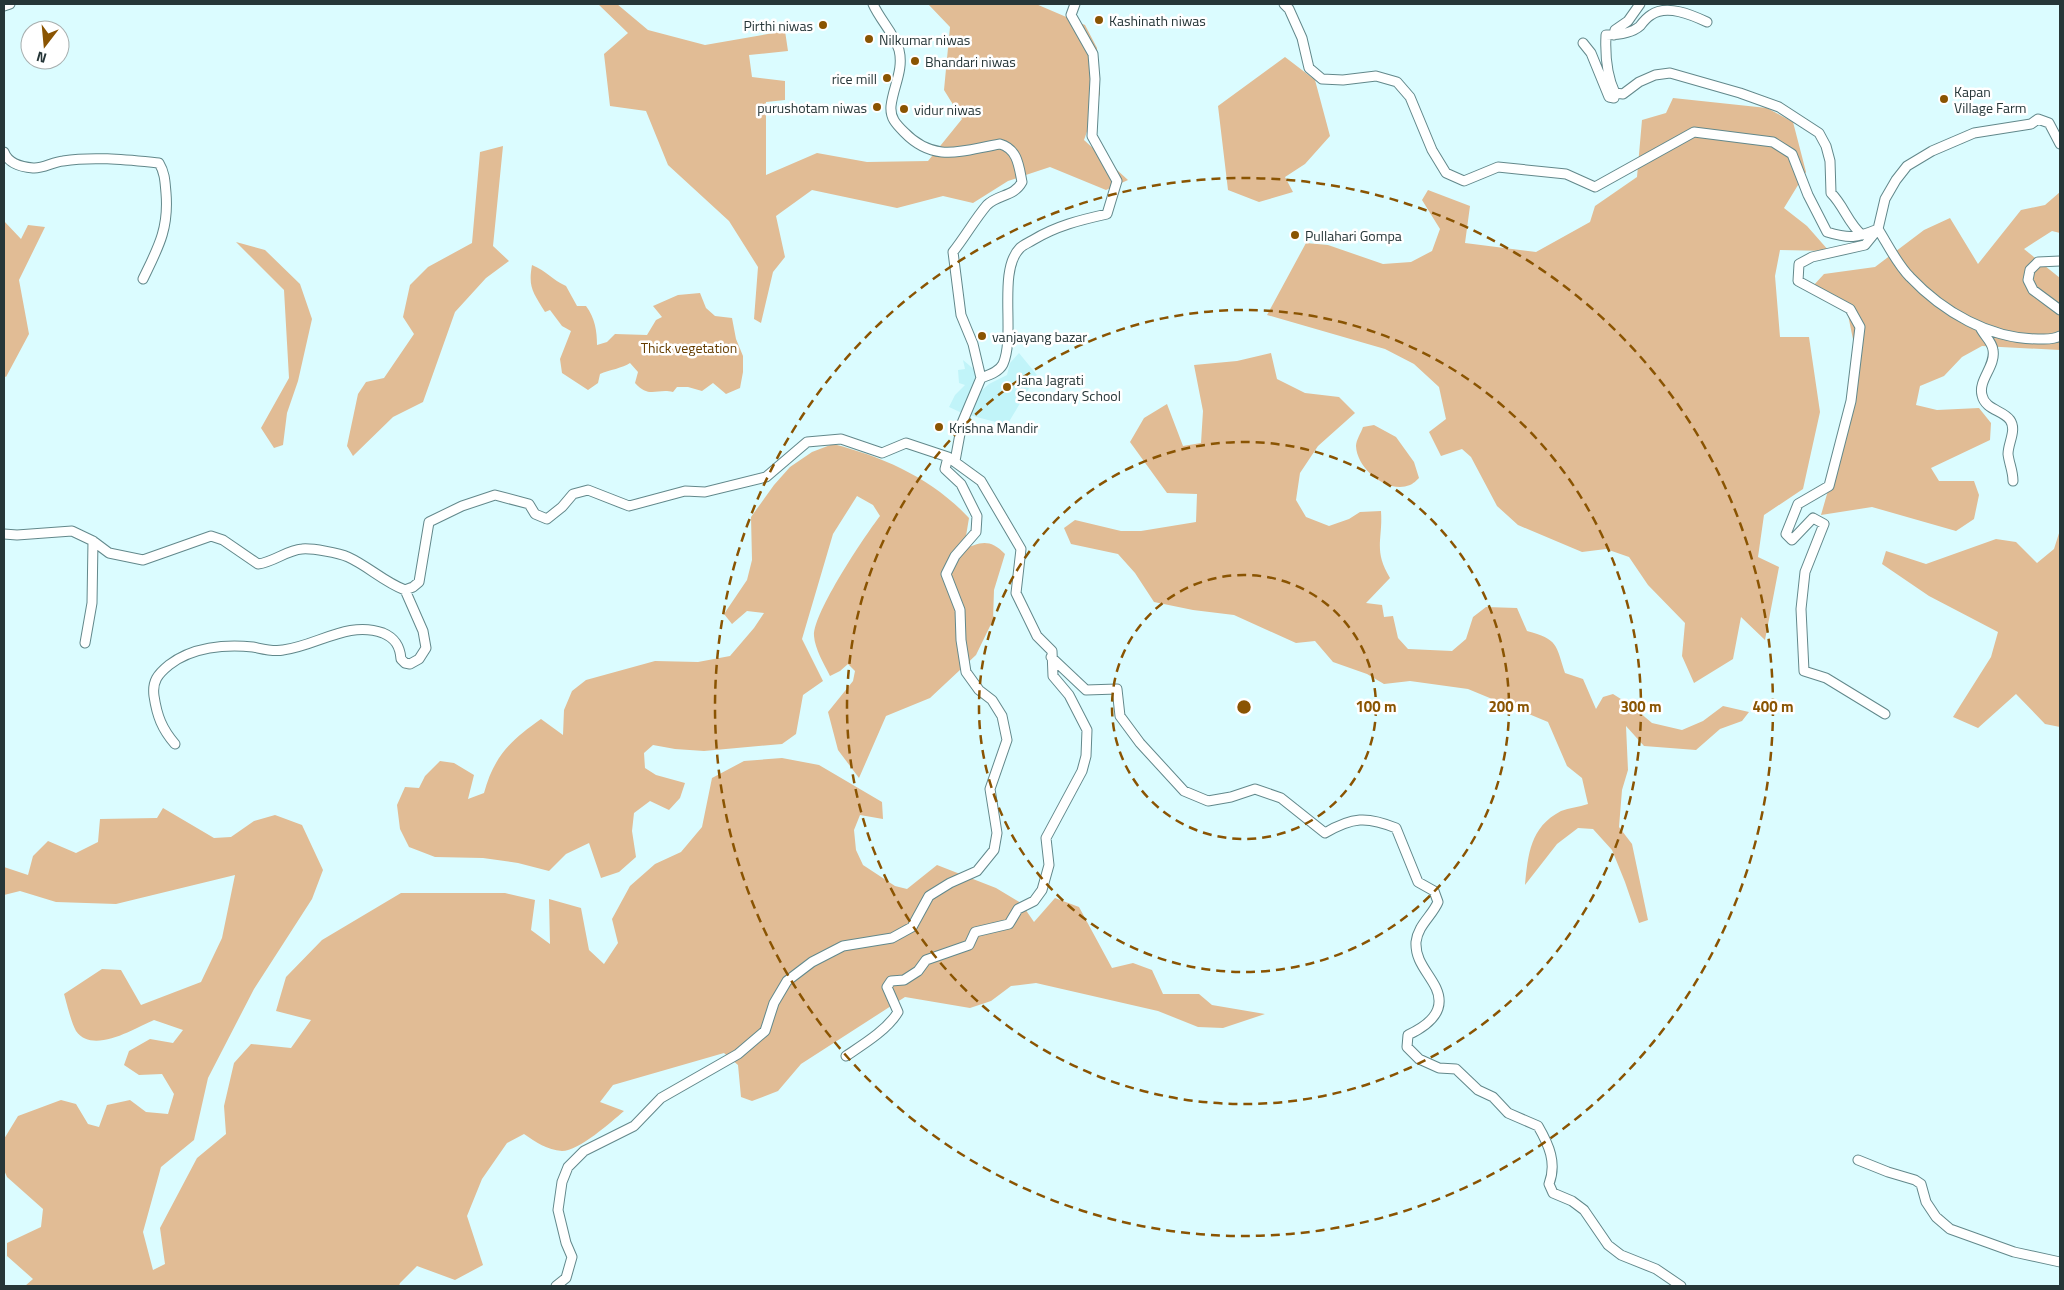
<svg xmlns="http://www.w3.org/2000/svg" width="2064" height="1290" font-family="'Titillium Web',sans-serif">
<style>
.built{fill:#c1f4f9}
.green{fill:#e1bc95}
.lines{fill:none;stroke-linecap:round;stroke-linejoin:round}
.minor-casing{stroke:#62888b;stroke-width:11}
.minor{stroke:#fff;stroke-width:9}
.ring{fill:none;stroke:#8a5402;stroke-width:2.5;stroke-dasharray:9 6}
.poi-dot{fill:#8a5402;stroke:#fff;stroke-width:2}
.labels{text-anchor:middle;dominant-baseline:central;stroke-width:5;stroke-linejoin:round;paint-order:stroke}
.poi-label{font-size:14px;fill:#263638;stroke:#fff;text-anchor:start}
.park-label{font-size:14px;fill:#663d00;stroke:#fff}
.centre{fill:#8a5402;stroke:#fff;stroke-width:2.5}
.ring-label{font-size:15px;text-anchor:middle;font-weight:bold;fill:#8a5402;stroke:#fff;stroke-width:5;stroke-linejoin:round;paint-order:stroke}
</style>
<rect width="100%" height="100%" fill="#dbfcff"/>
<path class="built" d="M1019 353 1037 375 1007 425 969 415 981 391 989 384 1007 375 1010 363Z
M963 360 976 371 973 388 962 413 949 407 955 395 965 385 959 383 958 370 965 369Z"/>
<path class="green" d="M598 4H617L648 30 705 45 785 31 788 51 749 55 752 77 785 81V100L766 102V175L817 153 867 162 928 161 962 119 944 90 950 27 928 4H1036L1085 25 1097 48 1100 94 1084 140 1128 180 1106 190 1050 167 1008 181 973 203 943 196 897 208 812 190 776 216 785 257 773 272 761 323 754 319 758 267 729 221 668 165 646 111 610 106 604 54 628 33Z
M1285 57 1315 80 1330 136 1305 164 1285 177 1293 192 1259 202 1228 190 1218 106Z
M1673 98 1767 108 1793 122 1806 172 1784 208 1807 226 1829 251 1780 250 1775 276 1780 337H1809L1820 412 1803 489 1764 515 1758 557 1779 567 1765 640 1741 617 1733 659 1694 683 1682 656 1685 623 1648 585 1629 557 1606 549 1582 552 1518 525 1497 506 1471 457 1462 449 1441 456 1429 432 1446 419 1439 387 1414 364 1385 349 1267 315 1306 243 1328 245 1383 264 1411 262 1432 251 1440 229 1422 200 1428 190 1470 206 1465 243 1536 252 1590 222 1595 206 1637 177 1642 120 1666 113Z
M503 146 493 246 509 261 486 278 455 312 423 402 393 417 353 456 347 446 358 394 366 382 384 378 414 334 403 317 410 285 428 267 472 243 480 152Z
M2060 192V233L2052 231 2024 249 2060 278V350L1982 346 1962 357 1944 376 1920 386 1916 405 1937 410 1979 408 1991 423 1990 440 1931 468 1939 481H1974L1979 495 1974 519 1956 531 1872 507 1821 515 1850 414 1855 349 1847 310 1813 286 1824 274 1875 267 1924 230 1950 218 1978 264 2021 210 2045 205Z
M4 221 21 239 28 225 45 227 19 280 29 334 6 377 4 376Z
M236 242 265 250 300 284 312 319 298 381 287 413 283 445 274 448 261 428 289 378 284 290Z
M532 265C547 271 552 280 566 286L577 306H586C595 318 597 331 597 345L607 342 615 334 647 335 656 320 662 317 653 306 678 295 700 293 706 308 715 316 732 318 736 339 743 356V372L740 388 726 394 713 383 702 391 688 387H677L673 392C657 388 649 399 635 383L638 372 630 363C623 368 609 370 600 374L598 383 588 390 562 373 560 359 571 331 562 326 550 310 545 312C533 292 528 288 532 265Z
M1271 353 1277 379 1305 393 1339 397 1355 413 1318 446 1300 473 1296 500 1306 517 1329 526 1349 519 1360 512 1381 511C1383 540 1373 550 1390 578L1366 603 1382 605 1384 617 1393 616 1398 638 1408 649 1452 651 1466 639 1473 617 1486 607 1517 608 1527 631C1558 639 1556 645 1565 673L1583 679 1596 709 1603 697 1613 694 1632 706 1652 723 1682 730 1703 721 1723 706 1749 712 1742 721 1720 729 1696 750 1644 746 1626 726 1628 770 1622 790 1619 827 1632 844 1648 920 1639 923 1625 882 1612 850 1593 829 1578 828 1557 844 1525 885C1528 855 1530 827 1561 811 1569 808 1579 807 1588 804L1582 778 1567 766 1548 722 1468 689 1410 681 1384 684 1367 674 1333 662 1315 641 1296 643 1234 615 1193 610 1154 602 1135 573 1118 554 1071 544 1064 528 1075 520 1121 531H1141L1196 522 1197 494 1167 493 1130 442 1144 418 1167 404 1183 446 1201 443 1203 411 1194 365 1237 361Z
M1374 425 1396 437 1414 462 1419 478C1417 480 1413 484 1410 485 1387 494 1357 469 1356 446 1356 440 1361 433 1363 427Z
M833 444C884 457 933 479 969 518L966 536 956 548 961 551C980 542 989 538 1005 554L994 590 993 620 976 655 930 698 886 716 859 778 838 750 828 712 853 681 855 671 848 664 840 671 830 676C824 664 815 649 814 636 813 613 864 537 880 516L873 505 857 496 833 534 802 639 823 681 803 695 796 734 782 744 704 751 675 749 653 745 644 753 645 768 656 775 685 783 680 798 669 810 650 801 634 813 632 831 636 857 619 872 601 878 589 843 566 854 549 871 518 863 483 858 435 857 409 847 400 829 397 805 405 787 419 788 425 776 440 761 454 763 474 775 468 799 484 793C494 756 511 740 541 719L563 735 564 710 572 691 586 680 655 661 698 662 730 656 754 628 764 613 747 611 732 624 724 614 747 580 752 560 751 517 774 485 790 467 812 452Z
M2060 530V727L2045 724 2016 694 1978 728 1953 717 1991 657 1998 632 1929 596 1882 564 1886 551 1926 564 1996 539 2016 542 2037 563 2054 549Z
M782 758 819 765 882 802 883 819 860 815 854 830 856 850 863 865 895 886 907 889 937 865 996 888 1021 903 1034 922 1055 898 1079 907 1112 968 1133 963 1152 970 1163 994H1199L1212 1005 1265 1014 1223 1028 1198 1027 1158 1011 1036 983 1011 986 991 1001 970 1008 905 997 801 1064 778 1091 752 1101 741 1097 738 1065 724 1053 613 1085 600 1102 624 1111C611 1122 579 1151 562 1151 547 1150 536 1142 524 1134L507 1143 482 1179 467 1216 483 1265 455 1280 417 1266 400 1283 399 1286H25L33 1279 7 1256V1243L41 1227 43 1209 7 1177 4 1170V1139L18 1116 61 1100 76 1104 88 1124 99 1127 107 1105 130 1100 146 1112 168 1114 174 1094 162 1074 139 1075 124 1065 129 1051 150 1039 173 1043 183 1030 154 1020C135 1028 93 1055 76 1031 71 1022 67 1004 64 994L102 969 121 970 141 1005 201 982 222 938 235 875 116 904 56 902 20 891 4 895V867L28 875 33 856 48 841 76 853 98 842 100 819 157 818 163 808 214 838 231 837 254 821 275 815 302 825 323 870 312 899 254 989 208 1078 194 1140 161 1167 143 1232 153 1270 165 1264 160 1228 197 1158 226 1134 224 1106 234 1063 251 1044 291 1048 311 1020 276 1011 286 977 322 940 401 893H505L535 900 531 930 550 944 549 899 581 908 589 950 604 964 618 943 612 919 630 886 655 864 681 852 702 827 712 778 744 761Z"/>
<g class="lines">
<g class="minor-casing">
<path id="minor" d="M873 4C880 20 894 33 899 50 904 70 893 87 891 106 890 118 896 124 904 132 935 164 963 150 1000 144 1018 149 1019 167 1022 182 1014 197 998 194 987 205 975 219 965 237 953 252L961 315 973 344 981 378 962 423 955 461
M1284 4 1289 9 1302 38 1309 68 1322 79 1343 80 1376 76 1397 82 1410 97 1432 150 1446 173 1464 181 1498 167 1566 174 1595 187 1694 132 1773 142 1792 154 1808 195 1827 232C1850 239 1856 238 1878 229
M4 6 10 4
M1707 22C1692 15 1667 4 1651 15 1646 18 1643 22 1640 26 1631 34 1618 35 1606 35 1605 55 1606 74 1615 93L1623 94 1639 82 1655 75 1670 73 1740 93 1779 107 1819 133 1826 146 1830 161 1831 193C1844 206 1848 223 1862 235
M1614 35 1615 30 1628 21 1640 4
M1583 43 1591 53 1609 97 1614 98 1615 93
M4 152C8 163 21 167 33 168 42 169 53 162 63 161 94 156 128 160 159 163 165 173 165 182 166 193 169 229 158 248 143 279
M1878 229C1888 245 1897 264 1910 277 1943 312 1990 339 2038 339 2046 339 2053 340 2060 336
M2060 261 2038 262 2030 270 2028 280 2033 290 2060 310
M1980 327C1984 336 1992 341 1993 350 1996 366 1978 380 1982 395 1985 410 2003 410 2010 420 2017 430 2008 443 2008 454 2009 463 2013 471 2013 481
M981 378C989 375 999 372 1003 364 1016 335 997 271 1020 248 1023 245 1028 243 1033 240 1056 226 1080 220 1107 214L1117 181 1092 136 1095 79 1093 54 1071 15 1075 4
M4 534 17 535 72 531 93 541 109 553 143 560 211 536 223 540 258 564C274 562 287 550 302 549 312 548 339 553 348 557 368 566 384 582 405 590L413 587 419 582 429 522 462 506 495 495 529 504 535 514 547 519 562 507 573 494 588 490 629 506 685 491 705 492 766 477 807 442 841 439 882 453 906 443 948 457 981 481 1021 549 1016 593 1037 636 1052 651 1053 676 1069 695 1087 730 1086 756 1082 771 1046 838 1049 865 1042 890 1034 901 1018 909 1009 924 975 932 969 945 926 960 918 971 904 980 891 981 887 987 898 1012C887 1030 864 1044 846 1056
M85 643 92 603 93 541
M1051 657 1086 690 1117 689 1120 716 1140 743 1184 791 1208 801 1231 797 1255 789 1281 798 1325 833C1352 817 1367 816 1396 828L1418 882 1434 891 1438 902C1432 916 1418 925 1416 942 1415 961 1428 972 1436 988 1447 1012 1427 1026 1408 1035L1407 1047 1419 1059 1439 1068 1456 1069 1478 1090 1493 1097 1508 1113 1538 1126C1549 1145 1557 1163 1549 1184L1553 1193 1572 1201 1584 1210 1608 1245 1621 1255 1656 1269 1681 1286
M1885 714 1826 678 1804 671 1801 609 1805 572 1824 524 1813 518 1792 540 1786 534 1798 504 1829 486 1851 401 1860 327 1850 309 1798 281 1799 264 1812 257 1865 245 1878 229 1885 199 1896 180 1907 166 1932 151 1974 133 2031 124 2038 119 2049 123 2060 144
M175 744C162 729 157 716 154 696 152 681 158 674 169 665 192 647 225 644 253 647 263 649 273 652 283 650 317 646 348 620 383 633 395 638 400 646 401 659L405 663 410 664 419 659 426 648 423 631 405 590
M1858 1160 1888 1172 1915 1180 1921 1184 1926 1202 1936 1217 1950 1229 2014 1252 2060 1262
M556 1286 566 1278 572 1257 566 1243 558 1210 562 1182 568 1167 584 1151 634 1126 661 1098 738 1054 765 1031 774 1003 787 981 812 962 843 946 892 938 912 927 929 896 950 883 977 871 994 850 997 833 990 789 1007 740 1002 716 992 700 979 690 966 672 961 640 960 610 946 574 955 556 976 532 977 516 961 484 945 469 948 457"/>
</g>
<use href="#minor" class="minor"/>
</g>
<g class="ring">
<circle cx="1244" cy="707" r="132"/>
<circle cx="1244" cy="707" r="265"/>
<circle cx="1244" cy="707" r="397"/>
<circle cx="1244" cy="707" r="529"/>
</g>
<g class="poi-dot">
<circle cx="1099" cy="20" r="5"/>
<circle cx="823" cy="25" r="5"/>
<circle cx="869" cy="39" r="5"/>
<circle cx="915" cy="61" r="5"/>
<circle cx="887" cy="78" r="5"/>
<circle cx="1944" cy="99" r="5"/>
<circle cx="877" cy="107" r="5"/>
<circle cx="904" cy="109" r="5"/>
<circle cx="1295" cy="235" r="5"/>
<circle cx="982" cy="336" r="5"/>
<circle cx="1007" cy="387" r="5"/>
<circle cx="939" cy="427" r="5"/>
</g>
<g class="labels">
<g class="poi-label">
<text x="1109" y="20">Kashinath niwas</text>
<text x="813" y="25" text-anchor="end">Pirthi niwas</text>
<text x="879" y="39">Nilkumar niwas</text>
<text x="925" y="61">Bhandari niwas</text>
<text x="877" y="78" text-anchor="end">rice mill</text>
<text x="1954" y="91">Kapan<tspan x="1954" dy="16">Village Farm</tspan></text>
<text x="867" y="107" text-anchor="end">purushotam niwas</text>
<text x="914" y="109">vidur niwas</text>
<text x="1305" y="235">Pullahari Gompa</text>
<text x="992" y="336">vanjayang bazar</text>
<text x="1017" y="379">Jana Jagrati<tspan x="1017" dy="16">Secondary School</tspan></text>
<text x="949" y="427">Krishna Mandir</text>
</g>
<g class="park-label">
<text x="689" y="347">Thick vegetation</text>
</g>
</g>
<circle cx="1244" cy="707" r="8" class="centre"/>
<g class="ring-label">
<text x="1376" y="712">100 m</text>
<text x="1509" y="712">200 m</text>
<text x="1641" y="712">300 m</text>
<text x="1773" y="712">400 m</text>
</g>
<rect width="2064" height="1290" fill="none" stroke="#263638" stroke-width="10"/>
<g transform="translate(45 45) rotate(196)"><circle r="24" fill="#ffffff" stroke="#a8afaf"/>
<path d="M0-4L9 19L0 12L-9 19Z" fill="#8a5402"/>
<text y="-8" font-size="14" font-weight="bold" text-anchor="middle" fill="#263638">N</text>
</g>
</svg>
